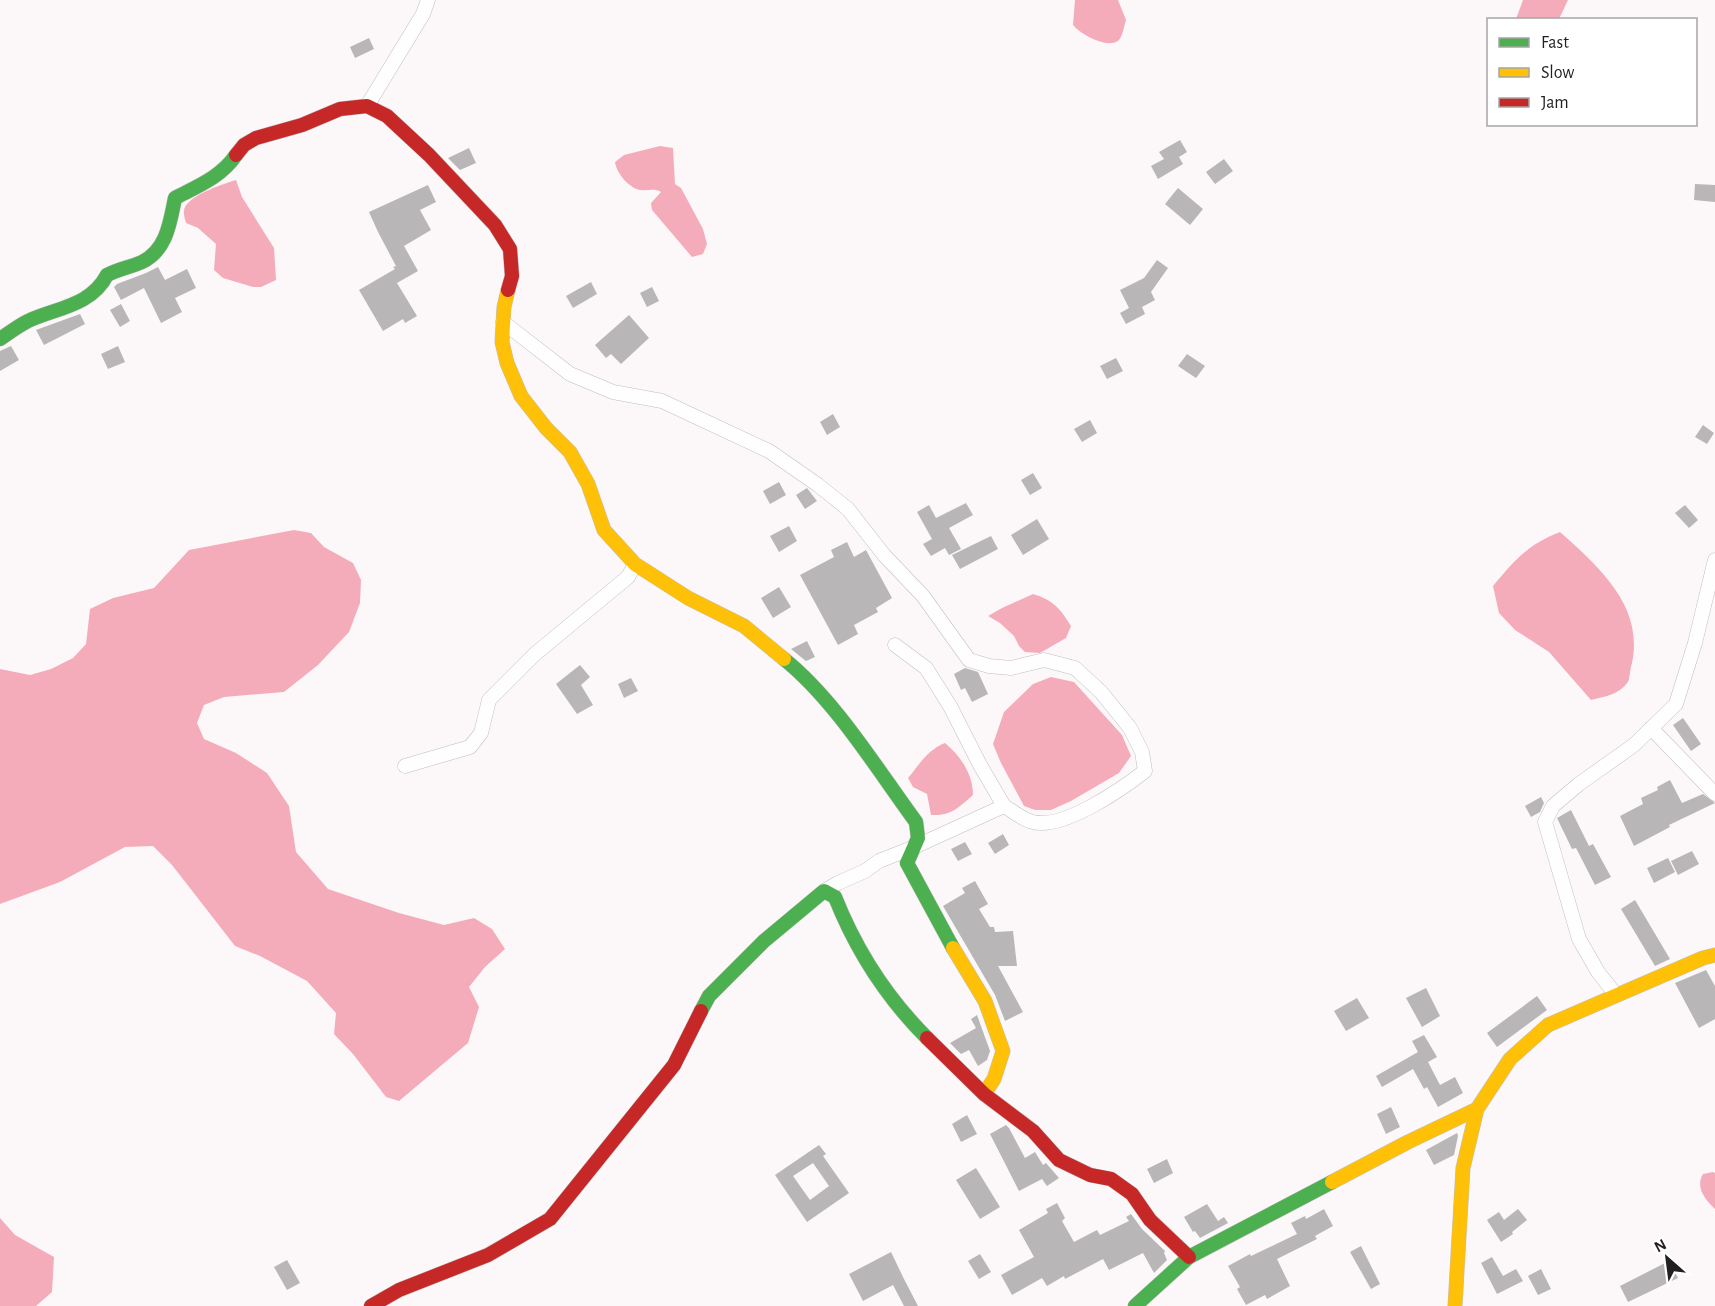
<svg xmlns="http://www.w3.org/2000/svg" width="1715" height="1306" font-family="'Alegreya Sans',sans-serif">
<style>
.water{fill:#f5acba}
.building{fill:#b8b6b6;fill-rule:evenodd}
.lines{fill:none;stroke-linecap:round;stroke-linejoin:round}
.street-casing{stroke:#c1bebf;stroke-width:15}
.fast-casing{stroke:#c1bebf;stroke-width:15}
.slow-casing{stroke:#c1bebf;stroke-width:15}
.jam-casing{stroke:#c1bebf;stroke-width:15}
.street{stroke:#fffefe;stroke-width:14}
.fast{stroke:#4caf50;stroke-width:14}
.slow{stroke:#ffc107;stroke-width:14}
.jam{stroke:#c62828;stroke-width:14}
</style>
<rect width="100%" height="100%" fill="#fcf8f9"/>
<path class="water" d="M1075 0H1118L1126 20C1124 26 1123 35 1119 40 1108 50 1080 34 1073 25Z
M1523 0H1568L1559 19H1516Z
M660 146 673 148 675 184 681 188 703 229 707 244 703 254 692 257 652 210 651 203 661 192C654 188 649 191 641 190 629 189 616 172 615 162L624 155Z
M236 180 242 197 274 248 276 280 261 287H253L223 278 214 270 216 244 198 228 186 223C184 216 182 210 187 204 196 193 223 184 236 180Z
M294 530 311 533 324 547 353 563 361 580 360 603 349 632 318 665 284 692 224 697 204 705 197 723 204 739 236 753 267 773 289 806 296 852 328 889 399 913 444 925 474 918 492 929 505 949 485 967 469 987 479 1007 468 1043 399 1101 386 1097 353 1054 334 1034 336 1013 307 981 260 956 235 946 172 865 153 846 125 847 60 882 0 904V669L30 675 51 669 73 658 86 644 90 609 113 598 154 588 189 550Z
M1560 532C1599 567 1644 606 1632 663 1630 669 1630 677 1628 682 1620 694 1604 697 1591 700L1549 652 1515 630 1499 613 1493 586C1514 561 1528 544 1560 532Z
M1033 594C1053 600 1060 608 1071 626L1066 638 1040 653 1025 652 1019 646 1014 636 1000 623 988 616 1002 608Z
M1051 677 1074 682 1122 735 1131 756 1119 773 1071 801 1051 810H1035L1024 806 1001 763 993 744 1004 712 1033 684Z
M945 743C961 756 973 775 973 795 958 808 951 816 931 815L927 794 913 787 908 778C920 764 927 750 945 743Z
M1713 1172 1715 1173V1209C1705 1200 1695 1187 1703 1174Z
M0 1218 15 1235 54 1257 52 1292 36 1306H0Z"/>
<path class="building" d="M369 38 374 49 355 58 350 47Z
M1180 140 1187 152 1179 157 1183 164 1158 179 1151 166 1164 159 1159 152Z
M469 148 476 163 460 170 448 158Z
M1224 159 1233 171 1215 184 1206 172Z
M1695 184 1715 185V202L1694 200Z
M428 185 436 202 420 210 431 230 404 246 418 271 397 283 417 316 405 323 403 319 383 331 359 290 395 269 393 267 396 266 378 232 369 212Z
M1178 188 1203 209 1190 225 1165 204Z
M1157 260 1168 268 1151 292 1155 300 1142 307 1145 314 1126 324 1120 313 1129 308 1120 290 1144 278Z
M158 267 165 280 187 269 196 288 175 298 182 312 161 323 144 288 121 300 114 287 117 284 146 273Z
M591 282 597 294 573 308 566 296Z
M652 287 659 301 647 307 640 293Z
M121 304 130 321 120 327 110 310Z
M80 314 85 324 44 345 36 330Z
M629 315 649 338 621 364 611 354 606 358 595 345Z
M11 346 19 360 0 371V351Z
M118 346 125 362 108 369 101 354Z
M1187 354 1205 366 1196 378 1178 366Z
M1116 358 1123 371 1107 379 1100 366Z
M833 414 840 427 827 435 820 422Z
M1090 420 1097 433 1082 442 1074 429Z
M1703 425 1714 433 1707 444 1695 437Z
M1033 473 1042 488 1030 495 1021 480Z
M779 482 786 495 770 504 763 491Z
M807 488 817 501 805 509 796 495Z
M966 503 973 515 949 528 961 549 949 555 945 548 931 556 923 544 932 539 917 512 929 505 936 518Z
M1685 505 1698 520 1689 528 1675 513Z
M1037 519 1049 539 1023 555 1011 535Z
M789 526 797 541 779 552 770 536Z
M991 536 998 549 960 569 952 555Z
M847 542 854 557 866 550 892 598 876 608 878 612 854 625 858 634 838 645 800 575 834 557 831 550Z
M779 587 791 607 773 618 761 598Z
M807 641 815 657 806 661 791 649Z
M580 665 590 677 581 685 593 705 577 714 556 684Z
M965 668 978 672 988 694 972 702 965 688 961 690 954 674Z
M631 678 638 691 624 698 618 684Z
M1683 718 1701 744 1691 751 1673 725Z
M1670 780 1682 803 1703 794 1715 803 1669 825 1670 827 1634 846 1620 816 1643 804 1641 798 1658 790 1657 787Z
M1541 797 1544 803 1540 812 1531 817 1525 806Z
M1571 810 1589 846 1593 844 1611 877 1595 885 1576 848 1572 849 1557 818Z
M1003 834 1009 845 995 854 988 843Z
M965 842 972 854 958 861 951 849Z
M1692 851 1699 864 1678 875 1671 861Z
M1668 858 1675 872 1654 883 1647 868Z
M975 881 988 904 979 909 990 927H994L995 932 1013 931 1017 966H998L1023 1012 1005 1021 995 995 943 906 965 893 962 888Z
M1635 900 1670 959 1655 966 1621 909Z
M1706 970 1715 986V1019L1699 1028 1675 983Z
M1426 988 1440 1016 1422 1027 1406 998Z
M1537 996 1547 1010 1497 1047 1487 1033Z
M1357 998 1369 1018 1346 1031 1334 1011Z
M977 1015 990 1051 987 1060 978 1066 969 1050 961 1054 950 1043 976 1028 971 1019Z
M1424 1035 1437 1057 1428 1062 1440 1085 1455 1077 1463 1093 1438 1107 1427 1087 1424 1089 1413 1069 1382 1087 1376 1076 1418 1052 1412 1041Z
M1391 1107 1400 1127 1386 1134 1377 1114Z
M967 1115 977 1134 961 1142 952 1124Z
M1006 1125 1009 1128 1025 1158 1035 1152 1043 1165 1046 1163 1059 1178 1047 1186 1042 1179 1019 1191 990 1134Z
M1457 1133 1458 1136 1454 1155 1434 1165 1426 1150Z
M819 1145 826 1154 823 1156 849 1193 807 1222 775 1175ZM813 1163 829 1186 810 1200 793 1176Z
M1167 1159 1173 1173 1154 1183 1147 1169Z
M976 1168 1000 1207 980 1219 956 1180Z
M1057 1203 1065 1218 1062 1221 1074 1242 1097 1230 1100 1235 1129 1221 1126 1217 1131 1214 1142 1229 1165 1251 1164 1253 1167 1260 1154 1273 1143 1253 1109 1270 1103 1259 1065 1279 1064 1276 1047 1286 1042 1278 1012 1295 1001 1275 1034 1257 1019 1230 1048 1213 1046 1209Z
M1207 1204 1218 1221 1224 1217 1228 1223 1200 1238 1195 1231 1193 1232 1184 1217Z
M1324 1209 1333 1226 1315 1236 1317 1239 1277 1259 1290 1286 1267 1299 1265 1295 1246 1305 1237 1289 1240 1287 1228 1266 1250 1254 1251 1256 1297 1234 1291 1223 1305 1216 1306 1219Z
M1518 1209 1527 1220 1512 1232 1513 1234 1501 1242 1487 1220 1499 1212 1504 1220Z
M1361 1246 1380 1284 1371 1289 1350 1252Z
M891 1252 904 1279 918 1306H904L893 1285 863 1301 849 1274Z
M980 1254 991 1272 979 1279 968 1261Z
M1492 1257 1503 1276 1516 1269 1523 1281 1497 1294 1481 1263Z
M287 1260 300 1283 287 1290 274 1267Z
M1669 1261 1678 1278 1628 1302 1620 1286Z
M1541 1269 1551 1289 1538 1295 1528 1276Z"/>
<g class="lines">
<g class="street-casing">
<path id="street" d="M367 106 423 14 428 0
M503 322 570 374 613 392 662 401 769 451 818 485 848 509 884 555 923 596 969 660 989 666 1011 668 1044 660 1075 668 1101 692 1130 728 1142 752 1145 771C1122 789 1063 830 1033 822 1023 820 1013 811 1004 806L912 848 879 861 865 871 838 883 824 891
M895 645 926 668 950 706 980 765 1004 806
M1651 728 1715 794
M405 766 470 747 481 733 489 700 535 654 628 577 635 564
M1616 995 1598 972 1579 939 1545 822 1553 806 1579 784 1634 745 1676 704 1695 643 1715 560"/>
</g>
<g class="fast-casing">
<path id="fast" d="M0 339C9 333 18 326 28 321 56 308 91 306 107 275 118 269 131 267 142 262 167 250 170 222 175 198 198 186 221 177 236 155
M784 659C835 700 877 769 916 822L918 838 907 863 953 948
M701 1011 709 996 764 941 824 891 835 897C856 950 887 998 927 1038
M1135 1306 1189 1257 1332 1182"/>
</g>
<g class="slow-casing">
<path id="slow" d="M508 290 504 307 502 342 507 363 521 396 546 428 570 452 588 484 604 530 635 564 688 598 744 626 784 659
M953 948 985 1001 1003 1051 994 1079 984 1094
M1332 1182 1408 1142 1477 1109
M1455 1306 1463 1168 1477 1109 1510 1059 1548 1025 1703 958 1715 955"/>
</g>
<g class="jam-casing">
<path id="jam" d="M236 155 244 145 256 138 302 125 340 109 367 106 387 116 429 155 495 225 510 249 512 276 508 290
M927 1038 984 1094 1033 1131 1059 1160 1090 1175 1111 1179 1132 1194 1150 1220 1189 1257
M371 1306 399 1290 488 1255 550 1219 674 1065 701 1011"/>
</g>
<use href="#street" class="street"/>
<use href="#fast" class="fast"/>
<use href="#slow" class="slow"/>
<use href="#jam" class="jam"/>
</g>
<rect x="1487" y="18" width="210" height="108" fill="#ffffff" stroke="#a6a5a5" stroke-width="1.5"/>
<rect x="1499" y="38" width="30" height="9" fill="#4caf50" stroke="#a6a5a5" stroke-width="1.5"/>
<text x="1541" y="48" font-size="18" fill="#211f1f">Fast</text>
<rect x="1499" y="68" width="30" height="9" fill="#ffc107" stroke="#a6a5a5" stroke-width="1.5"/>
<text x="1541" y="78" font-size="18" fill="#211f1f">Slow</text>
<rect x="1499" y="98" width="30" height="9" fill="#c62828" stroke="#a6a5a5" stroke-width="1.5"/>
<text x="1541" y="108" font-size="18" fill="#211f1f">Jam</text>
<g transform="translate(1667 1258) rotate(332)" stroke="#ffffff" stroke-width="4.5" paint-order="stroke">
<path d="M0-4.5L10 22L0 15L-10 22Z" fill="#211f1f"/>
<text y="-9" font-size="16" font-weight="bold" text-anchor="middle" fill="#211f1f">N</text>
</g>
</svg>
